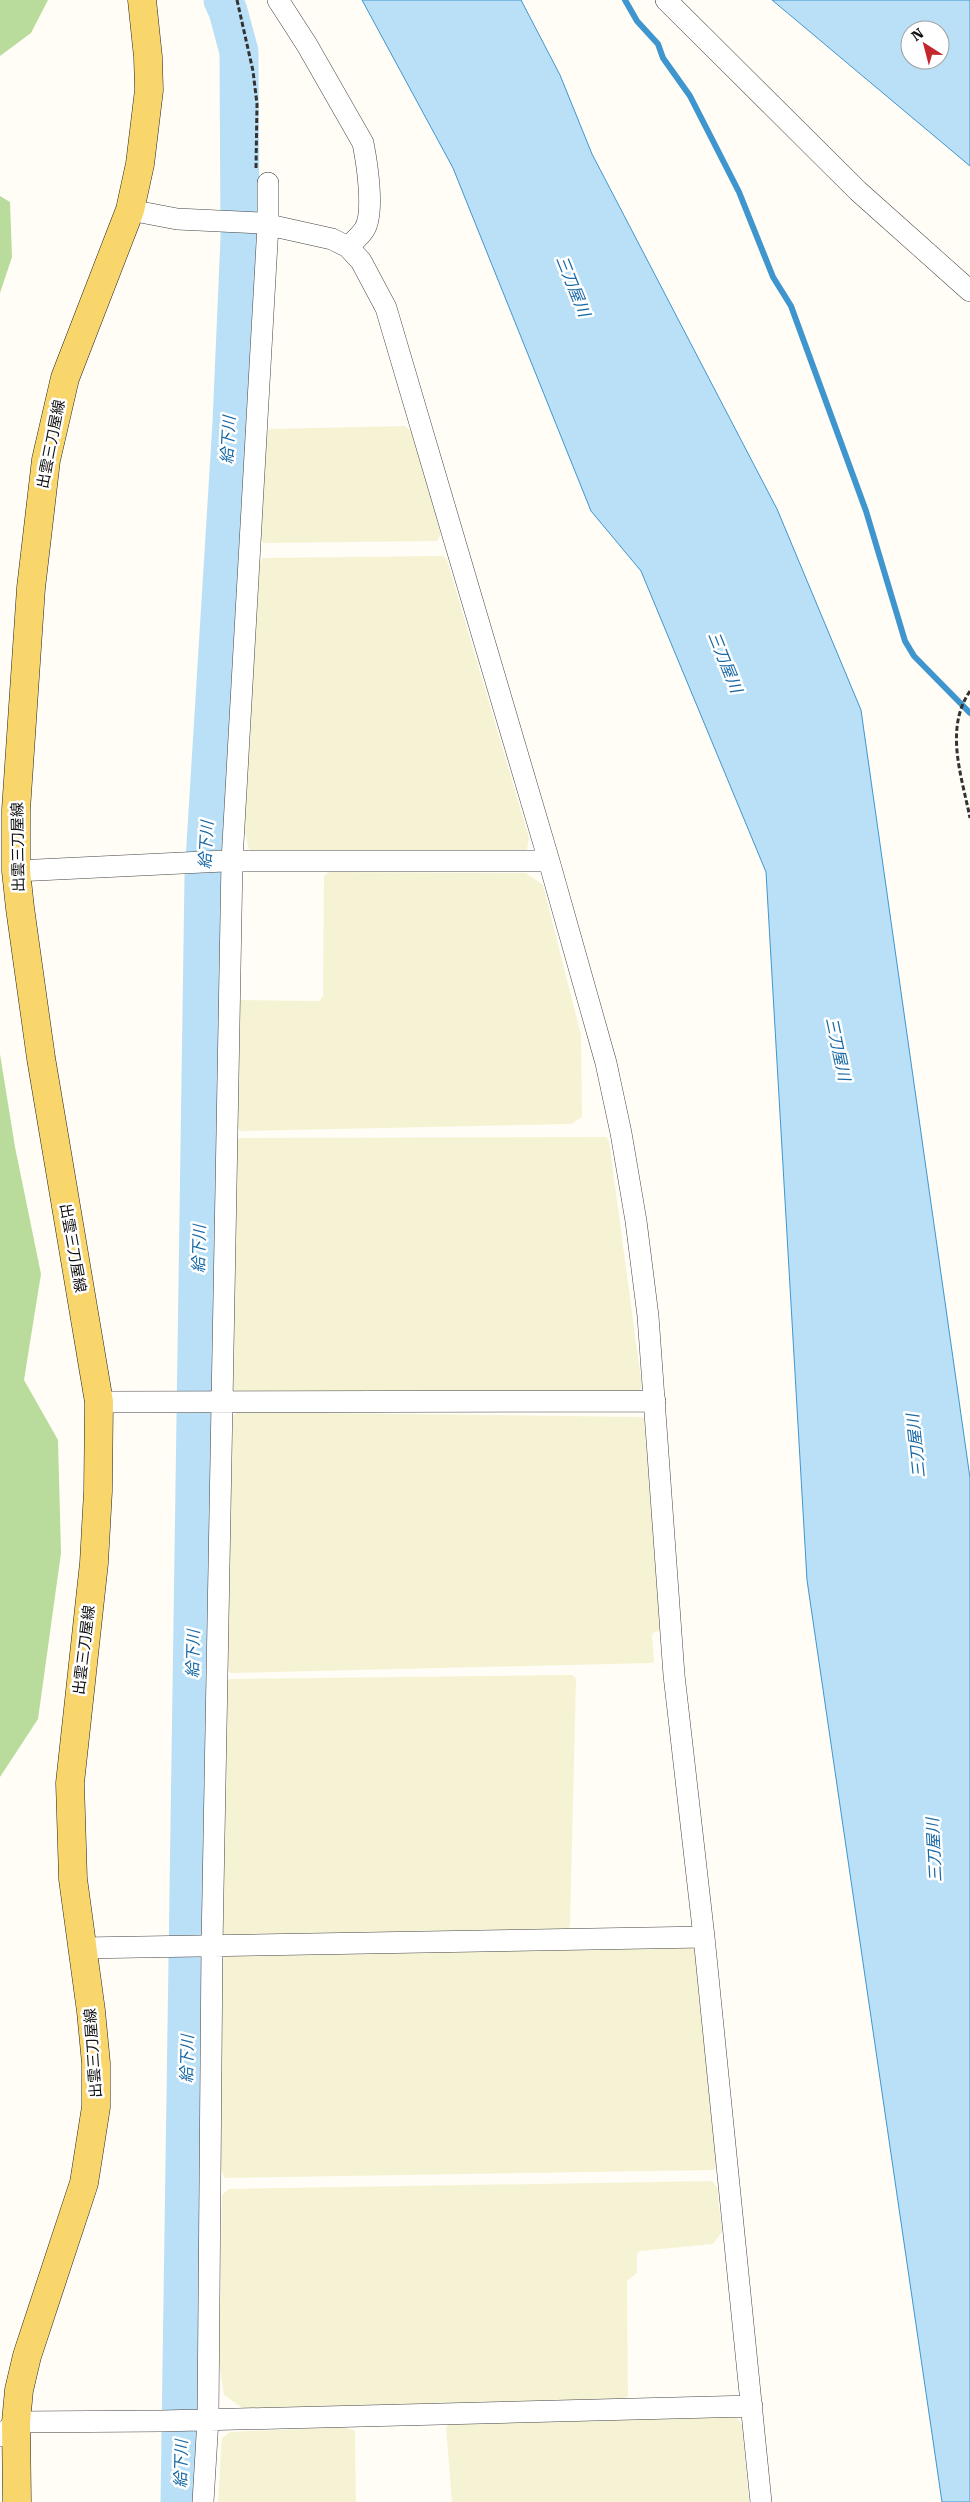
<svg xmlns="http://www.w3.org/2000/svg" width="970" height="2502" font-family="'Roboto Serif','Noto Sans JP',serif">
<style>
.farmland{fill:#f6f3d4}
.forest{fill:#b9dc9c}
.water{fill:#b9e0f7;stroke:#3f96cf;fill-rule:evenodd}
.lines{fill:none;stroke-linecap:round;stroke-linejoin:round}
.stream{stroke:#3f96cf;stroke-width:6}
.river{stroke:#b9e0f7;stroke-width:39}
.minor-casing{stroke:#444;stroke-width:22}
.primary-casing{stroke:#222;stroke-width:29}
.path{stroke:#333;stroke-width:3;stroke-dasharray:5 2.5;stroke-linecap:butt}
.minor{stroke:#fff;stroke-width:21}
.primary{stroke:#f9d66b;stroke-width:28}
.labels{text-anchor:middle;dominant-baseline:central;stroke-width:5;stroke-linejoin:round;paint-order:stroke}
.street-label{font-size:15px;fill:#111;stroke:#fff}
.water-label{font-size:16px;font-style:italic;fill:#1768a6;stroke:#fff}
</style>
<rect width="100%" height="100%" fill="#fffdf5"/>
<path class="farmland" d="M405 426 412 432 441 534 437 541 263 543 259 536 267 432 270 429Z
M443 556 447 560 529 838 527 850 250 854 242 819 257 563 263 558Z
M329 872 526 873 543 885 581 1035 582 1117 571 1124 240 1131 235 1124 240 1000 319 1001 323 996 324 876Z
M606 1137 609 1141 642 1387 637 1393 238 1396 229 1384 236 1140 241 1138Z
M238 1412 642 1417 644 1419 661 1630 653 1633 652 1636 654 1661 652 1663 231 1673 226 1668 233 1416Z
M572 1675 576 1679 570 1926 567 1931 224 1938 220 1932 226 1682 230 1679Z
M690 1944 697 1952 717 2165 714 2170 225 2178 221 2170 222 1959 227 1954Z
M712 2181 717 2187 722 2232 713 2244 640 2251 637 2254V2273L627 2281 628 2396 623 2400 244 2409 224 2395 219 2363 222 2195 229 2189Z
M736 2417 742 2425 749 2502H452L446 2427 452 2422Z
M345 2427 355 2431 356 2502H218L222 2438 230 2432Z"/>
<path class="forest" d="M0 0H48L31 33 0 56Z
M0 196 10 202 12 257 0 293Z
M0 1054 15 1147 41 1274 24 1380 58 1440 61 1553 38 1719 0 1777Z"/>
<path class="water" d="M362 0H521L560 75 592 154 777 509 861 710 970 1478V2502H942L807 1580 766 872 641 571 591 511 453 168Z
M772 0H970V166ZM910 30H940V60H910Z"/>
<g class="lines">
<path class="stream" d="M625 0 637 21 658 44 663 58 690 96 739 192 773 277 791 306 866 511 905 641 914 656 970 713"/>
<path class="river" d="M180 2502 204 877 232 423 240 238 239 52 228 11 223 0"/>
<g class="minor-casing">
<path id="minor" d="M278 0 307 45 363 143C367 163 375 214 364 230 360 236 353 242 348 247
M666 0 858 191 970 291
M130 210 177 219 260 223 332 239 348 247 361 261 386 308 549 861 606 1063 621 1133 636 1221 648 1316 674 1675 704 1937 761 2502
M16 871 224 861H549
M99 1402 655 1401
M82 1948 704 1937
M0 2436 16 2422 162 2421 752 2406
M203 2502 208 2419 212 1946 232 861 268 225V183"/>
</g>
<g class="primary-casing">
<path id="primary" d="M17 2502 16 2422 19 2390 27 2356 84 2183 96 2107V2063L91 2011 73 1879 70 1783 94 1563 98 1491 99 1402 41 1058 20 908 16 871V810L31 588 46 460 65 378 130 210 140 164 149 90 148 57 142 0"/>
</g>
<path class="path" d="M237 0 253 71 257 104 256 168
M970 691C944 729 962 777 970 818"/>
<use href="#minor" class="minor"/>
<use href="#primary" class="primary"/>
</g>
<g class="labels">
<g class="street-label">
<text transform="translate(51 444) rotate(-79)">出雲三刀屋線</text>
<text transform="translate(18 847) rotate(-91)">出雲三刀屋線</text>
<text transform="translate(73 1248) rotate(80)">出雲三刀屋線</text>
<text transform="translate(84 1650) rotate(-83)">出雲三刀屋線</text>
<text transform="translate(93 2053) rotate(-94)">出雲三刀屋線</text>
</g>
<g class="water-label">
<text transform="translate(573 286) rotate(68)">三刀屋川</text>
<text transform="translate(228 440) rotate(-87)">給下川</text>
<text transform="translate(725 662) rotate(68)">三刀屋川</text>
<text transform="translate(206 845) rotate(-87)">給下川</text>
<text transform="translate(838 1049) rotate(78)">三刀屋川</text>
<text transform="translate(199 1249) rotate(-89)">給下川</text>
<text transform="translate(916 1446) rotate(-96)">三刀屋川</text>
<text transform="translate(193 1654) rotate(-89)">給下川</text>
<text transform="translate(934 1850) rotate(-93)">三刀屋川</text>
<text transform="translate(187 2059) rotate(-89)">給下川</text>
<text transform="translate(181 2464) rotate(-89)">給下川</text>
</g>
</g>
<g transform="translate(925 45) rotate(324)"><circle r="24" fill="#ffffff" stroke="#a0a0a0"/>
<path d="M0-4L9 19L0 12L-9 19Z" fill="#c4262e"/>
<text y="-8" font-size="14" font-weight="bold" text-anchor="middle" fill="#111111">N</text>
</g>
</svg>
